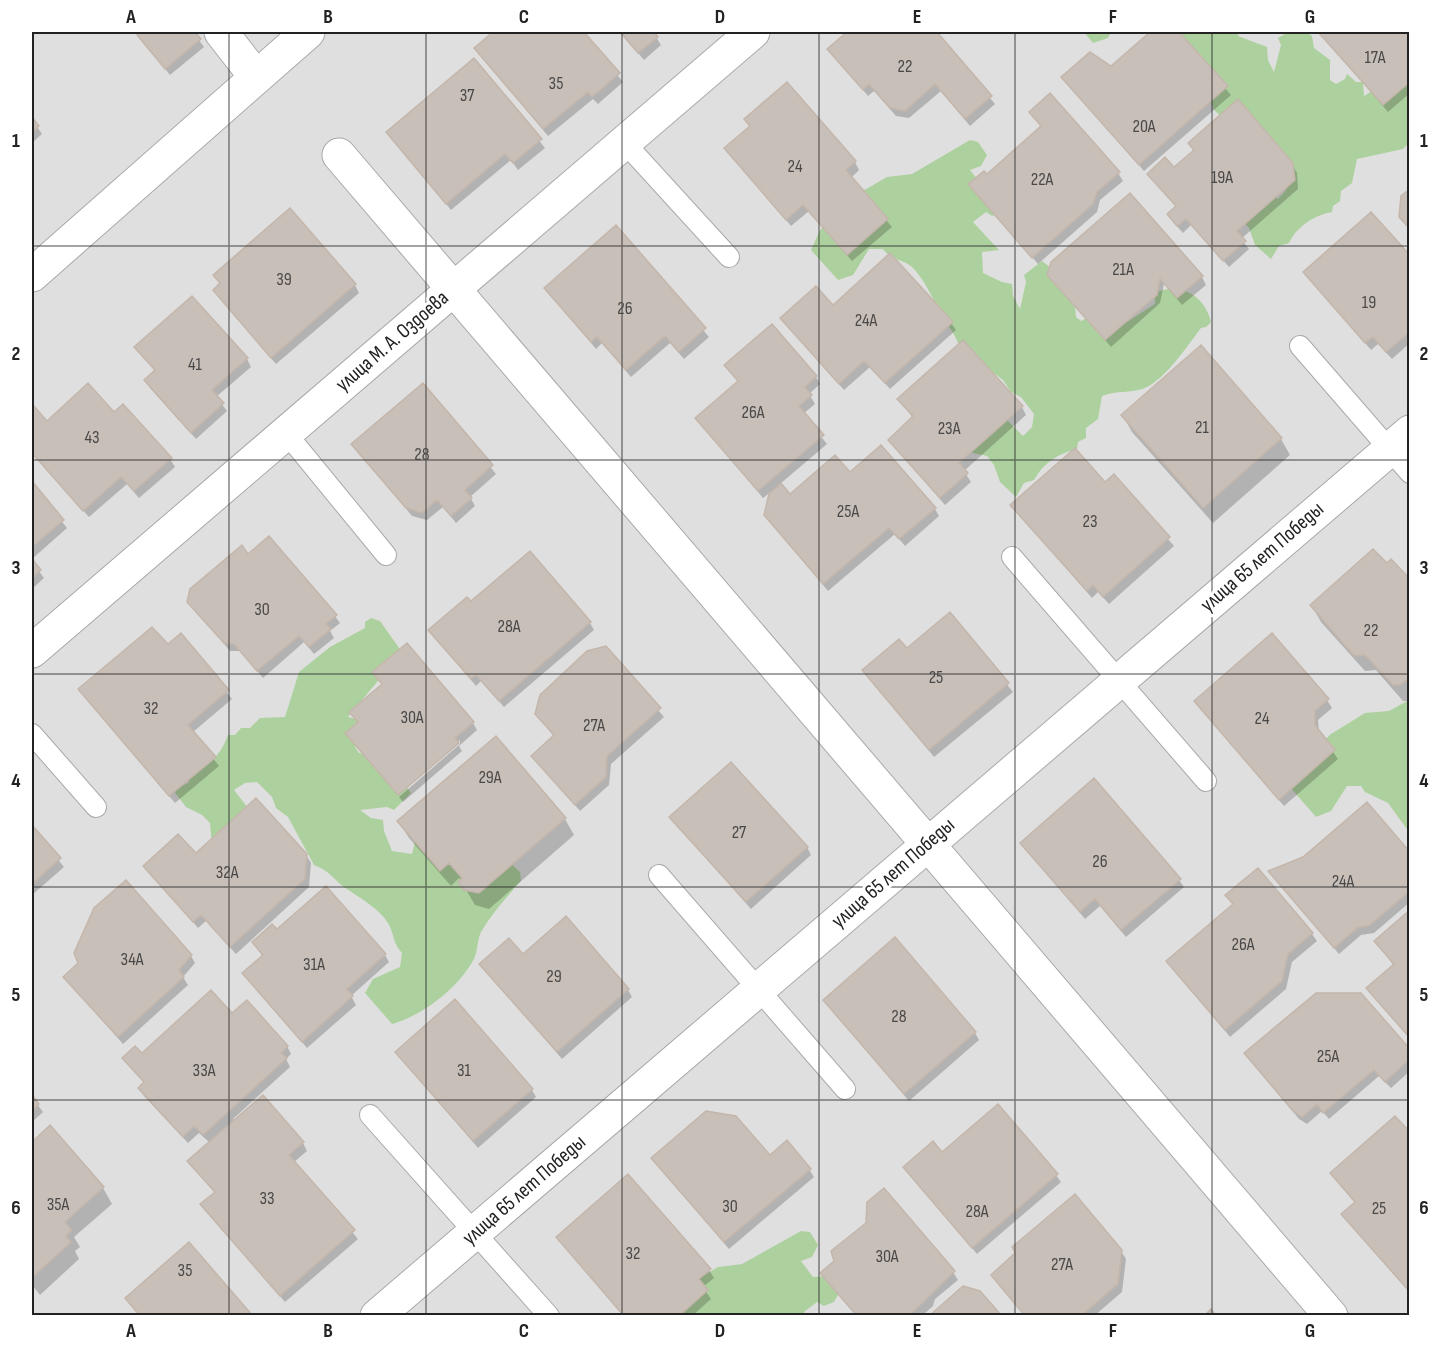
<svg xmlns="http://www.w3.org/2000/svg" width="1441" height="1347" font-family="'Sofia Sans Condensed',sans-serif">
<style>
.residential{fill:#e0dfdf}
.forest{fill:#add19e}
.shadow{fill:#0003}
.building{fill:#c7bfb8;stroke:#c4b6ab;stroke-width:1.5}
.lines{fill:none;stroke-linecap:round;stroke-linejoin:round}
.lane-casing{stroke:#a9a9a9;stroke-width:22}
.street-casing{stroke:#a9a9a9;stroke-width:35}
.lane{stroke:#fff;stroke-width:20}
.street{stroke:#fff;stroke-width:33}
.grid{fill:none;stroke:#222;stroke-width:1.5;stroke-opacity:0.55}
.labels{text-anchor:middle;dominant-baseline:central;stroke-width:6;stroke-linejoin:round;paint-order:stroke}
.number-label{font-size:18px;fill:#4b4948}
.street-label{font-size:21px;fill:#222;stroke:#fff}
.neatline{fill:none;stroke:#222;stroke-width:2}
.grid-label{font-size:20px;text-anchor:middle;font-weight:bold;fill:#222}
</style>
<rect width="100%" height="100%" fill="#f2efe9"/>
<path class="residential" d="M32 32H1409V1315H32Z"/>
<path class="forest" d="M1084 32H1111L1108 38 1093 43Z
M1167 32H1239L1238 36 1267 47 1268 60 1274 72 1281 45 1278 38 1288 32H1306L1312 36 1314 48 1330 60V80L1336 84 1345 79 1347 74 1356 82H1363L1364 96 1409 67V143L1403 149 1357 159 1352 183 1341 191 1340 201 1333 206 1332 212C1315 215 1297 226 1289 243L1279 246 1271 259 1255 245 1249 228 1241 219 1270 193 1278 199 1286 190 1288 177 1214 110 1209 95Z
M970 140 978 142 987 155 981 166 970 170 1003 211 992 216 986 212 973 222 999 250 982 252 983 273 1002 282 1012 284 1013 296 1020 309 1026 282 1024 275 1042 261C1064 278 1075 289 1076 317L1081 321 1090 316 1110 333 1155 304V293C1179 281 1205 295 1211 322L1206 327 1201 328C1188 345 1167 377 1147 387 1133 394 1116 390 1102 396L1098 419 1086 428V438L1078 442 1077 449C1059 453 1043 463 1034 480L1024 483 1016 497 1000 482 994 465 987 456 964 451 1007 420 1023 436 1032 427 1034 414 1021 397 1011 392 1003 380 959 347C955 331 947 327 941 314 933 299 924 278 911 266 901 259 890 259 883 249H869L853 275 838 280 811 250 820 230 854 196 887 177 912 174Z
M371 618 380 621 402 652 348 717 361 720V739L355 747 359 753 378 756 400 777 411 793 394 810 387 807 360 810 371 818 383 820 384 831 392 851 412 854 416 837 446 861 509 862 520 872 521 881C507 897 492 913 481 932 477 940 478 951 474 959 458 988 424 1015 392 1024L365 993 373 979 400 967 402 953C393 944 394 933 388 923 379 908 358 897 344 887 332 878 330 871 314 865L288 817 276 808 272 797 257 782 245 783 234 790 248 808 212 847 210 823 202 815 186 807 173 790 188 783 192 774C210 767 222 752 228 735H235L241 728H250L260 718 285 717 299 672 330 647 365 628V622Z
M1409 700V832L1388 803 1365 792 1361 786H1347L1331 811 1316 817 1289 786 1297 766 1331 734 1365 713 1389 711Z
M801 1231 810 1232 818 1245 812 1257 801 1261 813 1277 829 1276 840 1291 834 1302 824 1306 817 1302 804 1312 806 1315 656 1316 685 1287 718 1267 742 1264Z"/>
<path class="shadow" d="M144 32H193L204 47 170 75 144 43 139 35Z
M496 32H582L623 82 598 104 593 99 548 136 475 48Z
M620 32H657L654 34 661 45 644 60Z
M850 32H935L995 104 970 126 941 91 909 118 896 116 874 91 868 96 829 49Z
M1153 32H1177L1231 95 1144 171 1063 77 1111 68Z
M1320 32H1410V93L1388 112Z
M474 60 545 148 518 170 511 160 451 210 388 132Z
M787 84 855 162 859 170 851 178 892 227 852 261 809 211 791 226 726 149 750 128 746 120Z
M1031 113 1118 173 1123 181 1100 200 1097 212 1038 264 970 185 987 177 1042 128Z
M32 119 42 134 32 143Z
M1189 143 1292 164 1297 173 1298 189 1241 239 1249 249 1229 267 1191 225 1183 233 1173 222 1169 215 1177 207 1149 174 1174 169 1194 152Z
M615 227 709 337 684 359 670 343 631 377 602 343 596 349 546 288Z
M1410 258V343L1392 359 1378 344 1371 350 1305 272Z
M215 275 355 285 359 293 276 364 219 298 215 290 221 285Z
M1049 275 1202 277 1206 285 1182 305 1164 284 1160 303 1111 347Z
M833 307 951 323 956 330 890 389 870 367 844 390 782 319Z
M136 347 247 359 251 367 216 397 227 411 196 439 150 388 146 380 156 372Z
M1201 347 1281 439 1290 455 1213 523 1132 432 1123 416Z
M726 365 816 377 820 384 809 394 815 404 803 414 827 444 780 484 789 496 935 509 939 516 905 546 895 534 828 591 765 515 772 491 763 498 697 418 744 385Z
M423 385 496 474 470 497 475 506 456 523 443 507 427 520 412 516 353 444Z
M899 399 1022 407 1026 415 964 471 971 482 945 505 889 440 913 418Z
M32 406 46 423 114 415 170 459 175 467 139 498 127 484 89 517 32 453Z
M1113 476 1174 546 1109 604 1098 592 1092 598 1012 506 1105 484Z
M32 484 67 528 32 559Z
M248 556 335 616 340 623 330 631 334 638 314 654 304 642 263 678 240 651H230L189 602Z
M32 562 44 578 32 589Z
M1387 565 1410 582 1409 701H1403L1376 670 1365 671 1321 622 1312 606Z
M471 604 590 623 594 630 504 707 481 681 476 686 430 631Z
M950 614 1013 692 934 757 864 671 907 650Z
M181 635 232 699 193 732 219 766 175 803 80 690 167 647Z
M606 648 664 717 611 764 609 785 580 811 533 756 554 737 537 714Z
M374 673 473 723 477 730 459 746 462 751 403 802 399 797 460 744V740L397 794 347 734 359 724 351 712 383 685Z
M1327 700 1332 708 1318 720 1319 732 1338 759 1284 806 1196 701Z
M496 738 565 819 574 835 489 909 475 905 459 878 451 886 409 838 399 822Z
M671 818 807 847 811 855 751 909Z
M32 827 64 867 32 895Z
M1022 843 1179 880 1184 887 1126 937 1100 906 1085 919Z
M1410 854V902L1374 933 1361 935 1339 954 1270 872Z
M195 855H306L311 863 309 887 236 954 206 921 198 928 145 866Z
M1227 895 1312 934 1317 941 1292 962 1286 989 1230 1037 1168 961 1233 905Z
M1410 912V1039L1368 988 1394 966 1375 941Z
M277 931 385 955 389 962 351 996 356 1005 307 1048 244 973 263 957 253 943Z
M191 956 195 963 183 977 188 985 123 1044 64 977Z
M523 956 628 990 632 997 562 1059 481 964Z
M824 1000 975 1033 979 1040 909 1101Z
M232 1015 287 1046 291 1054 286 1059 290 1067 233 1119 303 1143 307 1151 294 1162 358 1239 285 1302 202 1205 215 1193 189 1161 210 1143 199 1133 188 1143 144 1096 139 1088 145 1084 124 1058 142 1055Z
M1410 1052V1071L1391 1088 1379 1076 1329 1119 1322 1111 1307 1124 1299 1119 1246 1054Z
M397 1053 532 1090 536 1097 478 1148Z
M32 1097 43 1112 32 1122Z
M50 1127 103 1188 112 1204 74 1237 80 1247 75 1251 79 1259 40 1295 32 1285V1144Z
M1410 1134V1293L1348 1222 1356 1203 1332 1173Z
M942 1154 1056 1175 1061 1182 977 1254 904 1167Z
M770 1157 809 1169 814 1177 729 1249 658 1166Z
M558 1237 709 1270 714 1278 703 1287 711 1299 692 1316H623Z
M1121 1251 1126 1259 1122 1292 1094 1316H1025L993 1275Z
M953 1272 958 1280 935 1299 933 1306 922 1316H857L822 1274Z"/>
<path class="building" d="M142 32H195L201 39 165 69 137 35Z
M493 32H584L620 73 592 97 588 92 543 129 474 48Z
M620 32H654L658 37 638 53Z
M847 32H937L992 96 965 119 935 84 905 111 890 108 869 84 863 90 827 49Z
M1150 32H1179L1228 86 1139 165 1061 77 1090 52 1111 66Z
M1318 32H1410V82L1383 105Z
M474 58 542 139 513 163 505 154 446 204 386 132Z
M787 82 856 161 846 170 888 219 847 255 803 205 786 220 724 148 750 126 744 119Z
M1050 93 1120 172 1097 192 1093 204 1032 258 968 184 984 171 987 174 1041 126 1029 112Z
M1238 99 1293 163 1295 180 1237 231 1246 241 1223 261 1186 219 1177 226 1167 214 1176 206 1147 174 1165 157 1174 167 1194 150 1188 143Z
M32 117 39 126 32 132Z
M1410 189V229L1399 217 1401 196Z
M1130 193 1203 276 1177 298 1160 279 1157 295 1105 340 1047 275 1051 262Z
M290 208 356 284 271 358 213 290 220 283 213 275Z
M1371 212 1410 255V332L1386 352 1373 337 1365 343 1303 272Z
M616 225 706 328 679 352 665 336 626 370 597 337 591 342 544 288Z
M890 253 953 322 885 383 864 361 839 384 780 318 816 286 833 305Z
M192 296 248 358 212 390 224 403 191 433 144 380 155 370 134 347Z
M772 324 817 376 805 387 812 395 799 406 824 435 758 491 695 418 738 381 724 365Z
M963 340 1023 406 959 463 968 473 940 498 888 440 913 416 897 399Z
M1201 345 1282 438 1203 508 1121 415Z
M88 383 114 412 123 404 172 458 134 491 121 477 83 511 32 453V404L47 421Z
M423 383 493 465 465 490 472 498 451 516 437 500 422 513 406 508 351 444Z
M881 445 936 508 899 539 889 528 823 584 764 515 769 494 781 483 790 494 835 455 850 472Z
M1075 448 1105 482 1114 474 1170 537 1103 597 1093 585 1087 591 1010 505Z
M32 481 64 520 32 547Z
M269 536 337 615 326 624 331 629 309 647 299 636 257 671 234 644 224 643 187 602 190 589 242 545 248 554Z
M1373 549 1387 563 1391 559 1410 579V677L1400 685H1393L1365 655 1354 656 1310 605Z
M530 551 591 622 499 701 476 675 471 679 428 630 467 597 471 601Z
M32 559 41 570 32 578Z
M950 612 1009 683 929 750 862 670 899 639 907 648Z
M152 627 168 644 181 633 229 690 188 725 216 757 169 796 78 689Z
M1272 633 1329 699 1315 711V725L1335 750 1279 800 1194 701Z
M407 643 474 722 455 738 459 743 398 795 345 733 358 722 349 712 382 684 372 672Z
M606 646 661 708 607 756 606 777 575 805 531 756 554 735 535 714 540 695 587 651Z
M496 736 566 818 479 893 464 890 458 882 462 878 449 863 440 871 397 821Z
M731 762 808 847 746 902 669 817Z
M1094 778 1181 879 1121 930 1095 899 1080 912 1020 843Z
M256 798 307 854 305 879 230 947 201 915 193 922 143 866 178 834 196 853Z
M1367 802 1410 852V891L1370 925 1357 928 1334 948 1268 871 1303 857Z
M32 825 61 858 32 884Z
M1258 868 1313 933 1288 954 1282 981 1225 1030 1166 961 1233 904 1225 895Z
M126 880 192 955 179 970 184 977 118 1037 63 977 78 963 74 953 94 908Z
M326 886 386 954 347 989 353 996 302 1042 242 973 263 955 252 942 272 924 277 929Z
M1410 910V1038L1366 988 1394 964 1374 941Z
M566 916 629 989 557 1052 479 964 509 938 523 954Z
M895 937 976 1032 904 1094 823 1000Z
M211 990 232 1013 247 1000 288 1046 281 1053 287 1058 203 1135 194 1126 183 1137 138 1088 144 1082 122 1058 135 1046 142 1053Z
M1316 993H1361L1410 1049V1059L1385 1082 1374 1070 1323 1113 1317 1104 1302 1117 1293 1111 1244 1053Z
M455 999 533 1089 473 1141 395 1052Z
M32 1095 39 1104 32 1111Z
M263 1095 304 1142 289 1155 355 1230 280 1296 200 1204 215 1192 187 1161Z
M998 1104 1058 1174 972 1248 903 1167 933 1141 942 1152Z
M706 1111 736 1116 770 1155 787 1140 811 1169 724 1242 651 1158Z
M1395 1116 1410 1132V1292L1341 1214 1355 1202 1330 1173Z
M50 1125 104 1187 65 1222 72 1230 66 1236 71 1242 32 1278V1142Z
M628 1174 711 1269 699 1279 708 1290 679 1316H624L556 1237Z
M884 1188 955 1271 909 1316H857L820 1273 834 1261 831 1251 866 1223 867 1202Z
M1075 1194 1122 1250 1118 1284 1081 1316H1025L991 1275 1015 1253 1012 1247Z
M189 1242 253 1316H140L125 1298Z
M963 1286 980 1291 1002 1316H929Z
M1211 1309 1216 1316H1204Z"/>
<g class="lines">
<g class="lane-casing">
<path id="lane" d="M624 142 729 257
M1300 346 1410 473
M286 433 386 555
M1012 557 1206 781
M32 734 96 807
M659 875 845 1089
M370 1115 549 1316"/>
</g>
<g class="street-casing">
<path id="street" d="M221 32 256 77
M339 155 1331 1316
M32 275 308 32
M32 651 753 32
M377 1316 1410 432"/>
</g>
<use href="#lane" class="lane"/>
<use href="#street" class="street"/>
</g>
<path class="grid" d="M229 32V1316M426 32V1316M622 32V1316M819 32V1316M1015 32V1316M1212 32V1316M32 246H1410M32 460H1410M32 674H1410M32 887H1410M32 1100H1410"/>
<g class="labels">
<g class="number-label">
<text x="1375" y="57">17А</text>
<text x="905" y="66">22</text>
<text x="556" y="83">35</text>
<text x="467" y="95">37</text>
<text x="1144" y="126">20А</text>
<text x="795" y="166">24</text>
<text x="1222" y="177">19А</text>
<text x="1042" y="179">22А</text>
<text x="1123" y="269">21А</text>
<text x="284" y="279">39</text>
<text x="1369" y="302">19</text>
<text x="625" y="308">26</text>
<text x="866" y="320">24А</text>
<text x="195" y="364">41</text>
<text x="753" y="412">26А</text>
<text x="1202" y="427">21</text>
<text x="949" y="428">23А</text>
<text x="92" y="437">43</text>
<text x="422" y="454">28</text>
<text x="848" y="511">25А</text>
<text x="1090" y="521">23</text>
<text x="262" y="609">30</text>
<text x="509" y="626">28А</text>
<text x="1371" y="630">22</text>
<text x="936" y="677">25</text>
<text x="151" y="708">32</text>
<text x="412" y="717">30А</text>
<text x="1262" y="718">24</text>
<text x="594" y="725">27А</text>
<text x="490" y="777">29А</text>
<text x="739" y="832">27</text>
<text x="1100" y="861">26</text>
<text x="227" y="872">32А</text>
<text x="1343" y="881">24А</text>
<text x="1243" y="944">26А</text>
<text x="132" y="959">34А</text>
<text x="314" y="964">31А</text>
<text x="554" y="976">29</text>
<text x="899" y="1016">28</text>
<text x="1328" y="1056">25А</text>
<text x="204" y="1070">33А</text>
<text x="464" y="1070">31</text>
<text x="267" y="1198">33</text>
<text x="58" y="1204">35А</text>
<text x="730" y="1206">30</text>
<text x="1379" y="1208">25</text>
<text x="977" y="1211">28А</text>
<text x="633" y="1253">32</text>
<text x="887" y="1256">30А</text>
<text x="1062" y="1264">27А</text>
<text x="185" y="1270">35</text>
</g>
<g class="street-label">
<text transform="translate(392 341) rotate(-41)">улица М. А. Оздоева</text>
<text transform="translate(1262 557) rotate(-41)">улица 65 лет Победы</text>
<text transform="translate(893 873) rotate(-41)">улица 65 лет Победы</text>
<text transform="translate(524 1190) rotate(-41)">улица 65 лет Победы</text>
</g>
</g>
<rect width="1441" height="1347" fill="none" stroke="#ffffff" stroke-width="66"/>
<rect x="33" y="33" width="1375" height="1281" class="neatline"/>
<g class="grid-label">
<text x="131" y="23">A</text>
<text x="328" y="23">B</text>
<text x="524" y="23">C</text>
<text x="720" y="23">D</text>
<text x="917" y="23">E</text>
<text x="1113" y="23">F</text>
<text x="1310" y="23">G</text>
<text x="16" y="147">1</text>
<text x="1424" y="147">1</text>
<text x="16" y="360">2</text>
<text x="1424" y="360">2</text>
<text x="16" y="574">3</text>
<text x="1424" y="574">3</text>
<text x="16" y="787">4</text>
<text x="1424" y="787">4</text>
<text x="16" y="1001">5</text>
<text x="1424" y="1001">5</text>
<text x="16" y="1214">6</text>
<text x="1424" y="1214">6</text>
<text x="131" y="1337">A</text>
<text x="328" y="1337">B</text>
<text x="524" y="1337">C</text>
<text x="720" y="1337">D</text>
<text x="917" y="1337">E</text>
<text x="1113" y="1337">F</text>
<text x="1310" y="1337">G</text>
</g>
</svg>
